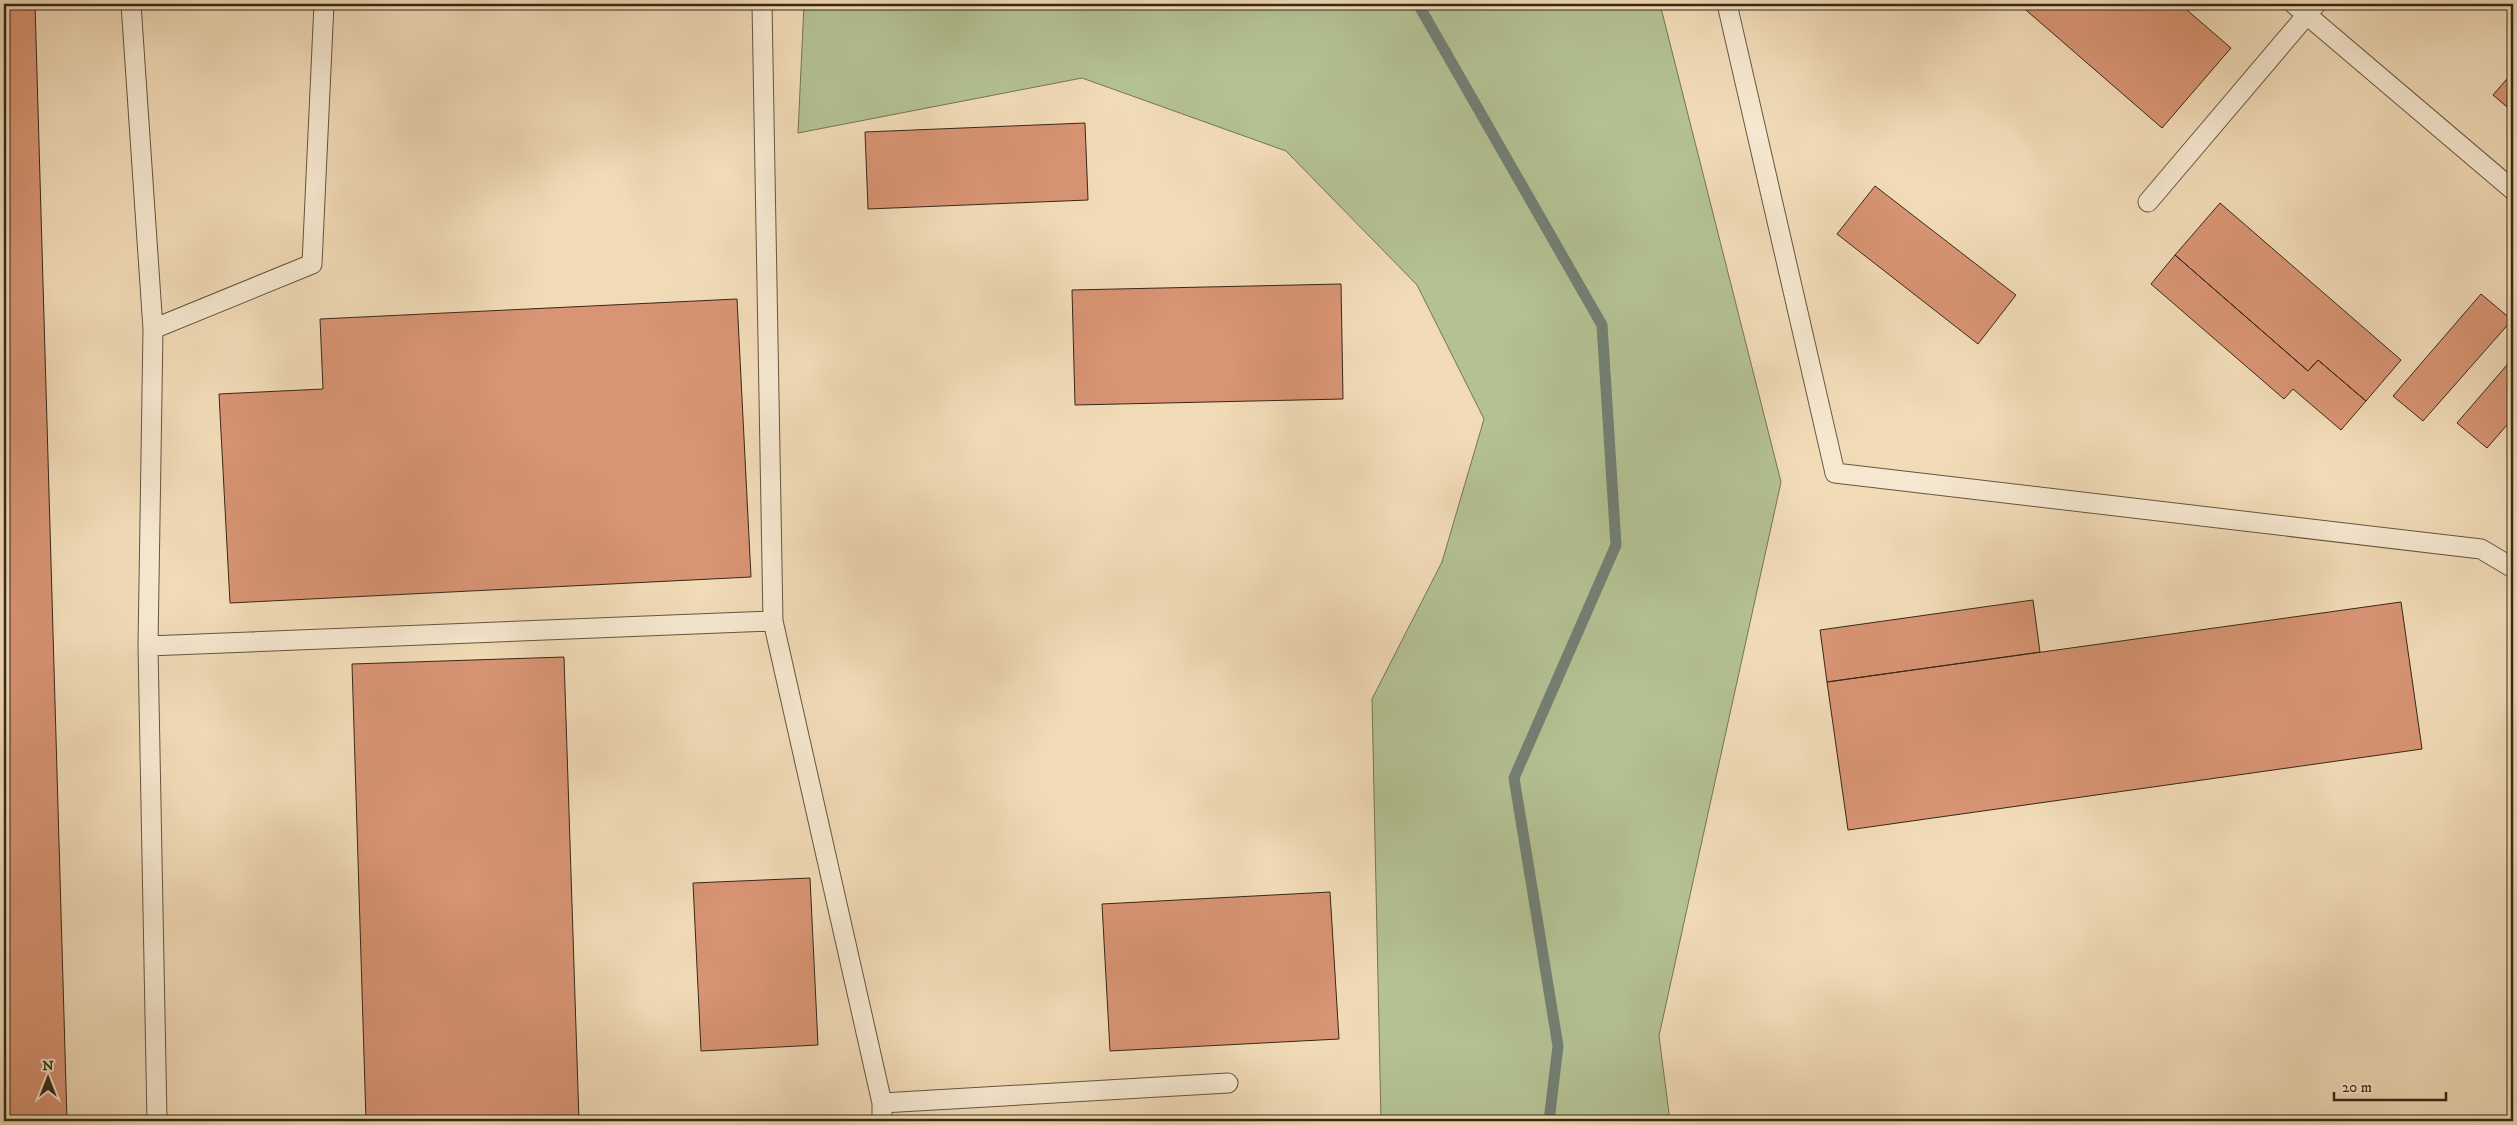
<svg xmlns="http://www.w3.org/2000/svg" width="2517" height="1125" font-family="'IM FELL DW Pica',serif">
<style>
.green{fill:#b4c193;stroke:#767455}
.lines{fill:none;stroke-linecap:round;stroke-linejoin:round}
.stream{stroke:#738074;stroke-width:11}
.building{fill:#d89474;stroke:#372817}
.lane-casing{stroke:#66553f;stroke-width:21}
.lane{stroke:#f6e8d0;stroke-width:19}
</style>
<rect width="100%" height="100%" fill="#f1dbb7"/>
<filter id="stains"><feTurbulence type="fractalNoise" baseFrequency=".004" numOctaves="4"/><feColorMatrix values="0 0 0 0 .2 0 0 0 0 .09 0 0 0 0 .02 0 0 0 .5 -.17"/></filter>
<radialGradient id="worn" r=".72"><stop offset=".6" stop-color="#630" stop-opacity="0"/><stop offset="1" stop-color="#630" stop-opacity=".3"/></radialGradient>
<path class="green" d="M804 4H1660L1781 482 1659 1036 1670 1121H1381L1372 699 1442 562 1484 419 1417 285 1286 151 1082 78 798 133Z"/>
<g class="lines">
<path class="stream" d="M1418 4 1602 325 1616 545 1514 778 1558 1046 1549 1121"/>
</g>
<path class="building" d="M4 4H35L67 1121H4Z
M2019 4H2180L2231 48 2162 128Z
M2513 72V112L2493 95Z
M1085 123 1088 200 868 209 865 132Z
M1875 186 2016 295 1978 344 1837 234Z
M2220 203 2401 360 2366 401 2318 360 2308 371 2175 255Z
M2175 255 2308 371 2318 360 2366 401 2341 430 2293 389 2284 399 2151 284Z
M1341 284 1343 399 1075 405 1072 290Z
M2481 294 2512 320 2423 421 2393 396Z
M737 299 751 577 230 603 219 394 323 389 320 319Z
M2513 358V418L2487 448 2457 423Z
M2033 600 2040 652 1827 682 1820 630Z
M2401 602 2422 749 1848 830 1827 682Z
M564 657 579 1121H366L352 664Z
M810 878 818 1045 701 1051 693 883Z
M1330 892 1339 1039 1110 1051 1102 904Z
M1835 1116 1836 1121H1797Z"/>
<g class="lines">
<g class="lane-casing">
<path id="lane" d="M131 4 153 329 148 646 157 1121
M762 4 773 621
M1727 4 1835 473 2481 549 2513 568
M2294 4 2513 190
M2148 202 2316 4
M153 329 312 264 324 4
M148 646 773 621 882 1103
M882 1121V1103L1228 1083"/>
</g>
<use href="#lane" class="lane"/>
</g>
<rect width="2517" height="1125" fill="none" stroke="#f1dbb7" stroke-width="20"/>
<rect x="5" y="5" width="2507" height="1115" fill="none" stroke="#372817" stroke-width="2.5"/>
<rect x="10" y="10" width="2497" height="1105" fill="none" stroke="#372817"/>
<g transform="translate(48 1078)" stroke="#f6e8d0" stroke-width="4" paint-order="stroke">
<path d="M0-4L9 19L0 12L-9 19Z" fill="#372817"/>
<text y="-8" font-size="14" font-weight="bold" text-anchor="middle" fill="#372817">N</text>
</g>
<path d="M2334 1092v8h112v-8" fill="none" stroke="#372817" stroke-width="2.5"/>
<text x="2342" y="1092" font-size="15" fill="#372817" stroke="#f6e8d0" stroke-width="4" paint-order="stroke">20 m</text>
<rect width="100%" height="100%" filter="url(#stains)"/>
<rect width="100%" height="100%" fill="url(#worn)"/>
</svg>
